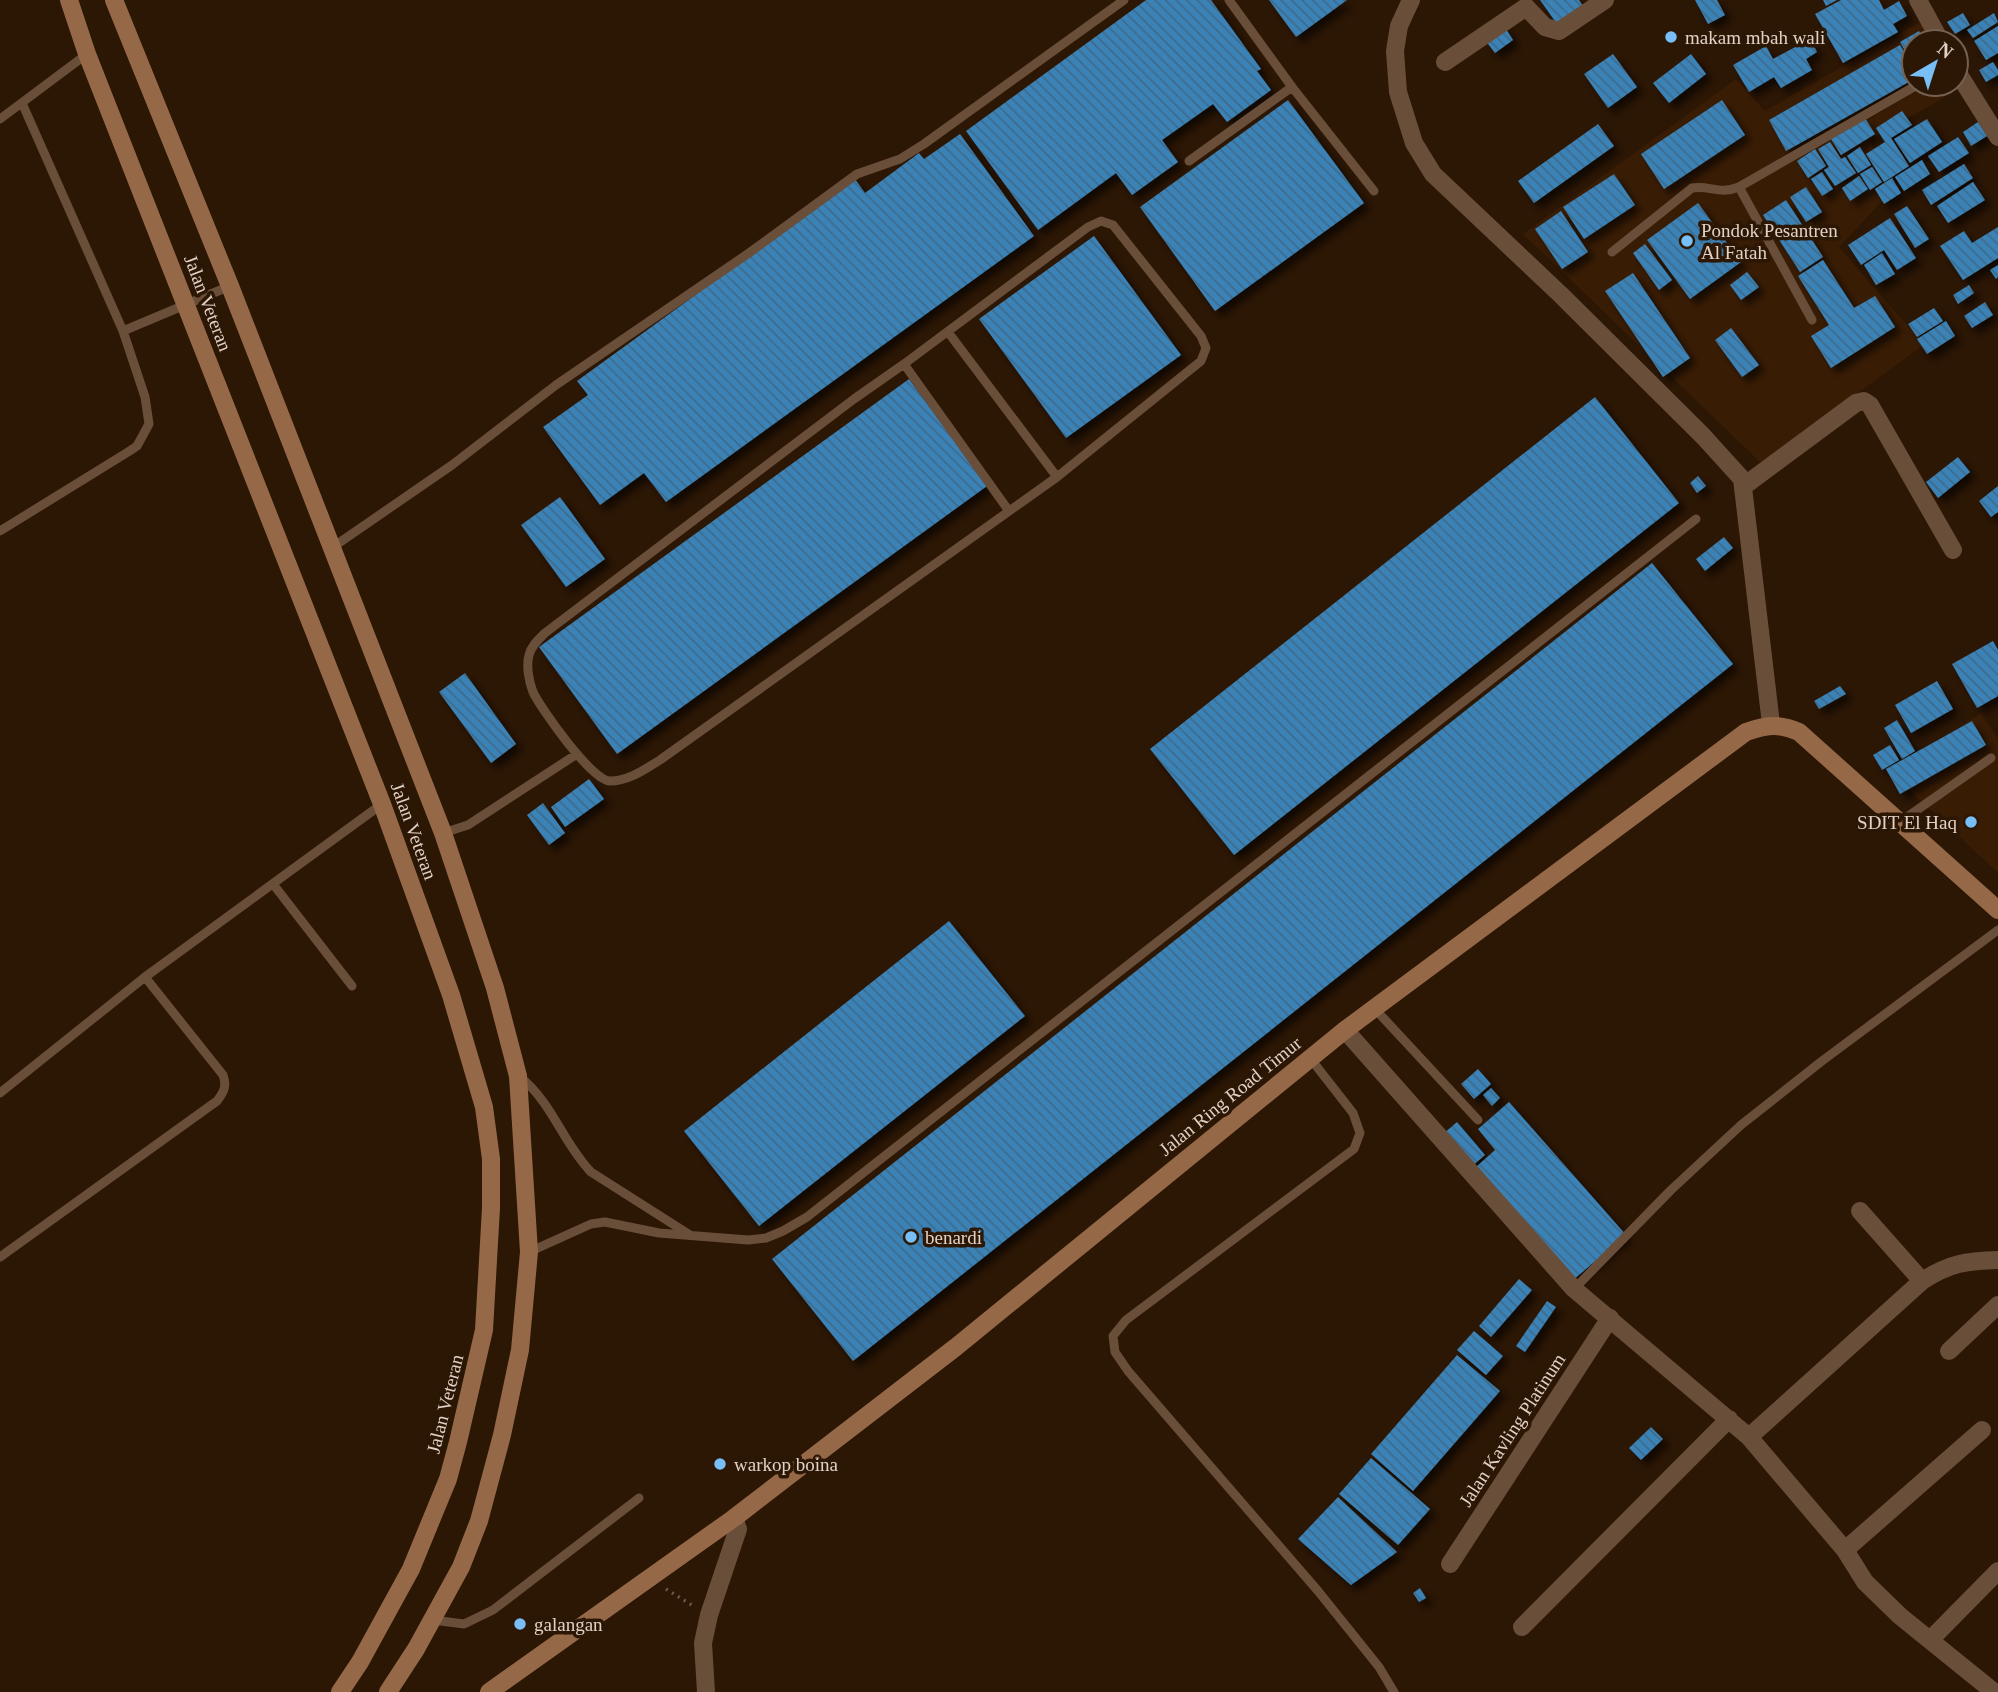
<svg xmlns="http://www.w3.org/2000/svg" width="1998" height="1692" font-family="Georgia,serif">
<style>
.built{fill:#391c04}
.building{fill:url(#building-back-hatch);filter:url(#shadow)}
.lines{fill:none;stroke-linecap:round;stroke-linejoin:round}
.path{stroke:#6d594a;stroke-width:3.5;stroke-dasharray:2 5;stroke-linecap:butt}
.lane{stroke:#694e39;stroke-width:9}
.street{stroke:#694e39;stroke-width:18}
.secondary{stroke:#956948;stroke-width:18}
.poi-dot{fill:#78bff7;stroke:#2c1604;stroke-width:2.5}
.labels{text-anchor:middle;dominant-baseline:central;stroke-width:7;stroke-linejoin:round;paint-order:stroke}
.poi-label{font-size:19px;fill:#e1d1c6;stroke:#2c1604;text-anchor:start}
.street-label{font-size:19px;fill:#e1d1c6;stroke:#2c1604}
</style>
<defs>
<pattern id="building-back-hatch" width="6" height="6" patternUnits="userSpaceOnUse" patternTransform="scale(1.75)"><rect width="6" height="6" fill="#3b82b7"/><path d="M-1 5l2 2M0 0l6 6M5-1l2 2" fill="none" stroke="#3e6b8c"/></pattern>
<filter id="shadow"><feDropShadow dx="6" dy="6" stdDeviation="3.5" flood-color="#0009"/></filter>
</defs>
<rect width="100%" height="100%" fill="#2c1604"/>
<path class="built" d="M1922 21 1936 42H1914V84L1964 86 1870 140 1891 192 1839 247 1924 345 1761 463 1523 234 1736 79 1765 111Z
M1981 713 1998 739V873L1890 772Z"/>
<path class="building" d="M1146 0H1211L1261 69 1257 71 1271 90 1227 122 1213 104 1162 140 1178 162 1132 195 1116 173 1038 230 966 131Z
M1269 0H1347L1296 37Z
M1540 0H1579L1583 6 1557 24Z
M1695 0H1717L1725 15 1708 24Z
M1823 0H1837L1826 6Z
M1841 0H1879L1884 10 1899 1 1907 16 1893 24 1898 32 1843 63 1815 14Z
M1963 13 1970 25 1955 34 1947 22Z
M1994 13 1998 22 1973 38 1967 30Z
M1504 26 1513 40 1495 53 1485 40Z
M1998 26V53L1986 60 1974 41Z
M1919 31 1925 42H1914V67L1900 42Z
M1810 39 1817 52 1806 59 1812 70 1781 88 1774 77 1749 92 1733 65 1766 46 1773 59Z
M1900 45 1914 69V79L1786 151 1769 120Z
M1613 54 1637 87 1608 108 1584 74Z
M1691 54 1706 74 1669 103 1653 83Z
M1993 62 1998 70V75L1986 82 1979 70Z
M1288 100 1364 203 1215 311 1140 207Z
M1722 100 1745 135 1664 189 1641 154Z
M1902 111 1912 125 1891 138 1909 166 1884 182 1866 154 1885 142 1876 128Z
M1865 118 1875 134 1841 155 1831 139Z
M1927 119 1942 142 1910 163 1894 139Z
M1978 122 1987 136 1971 146 1963 132Z
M1598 124 1614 146 1534 203 1518 181Z
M960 134 1034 236 666 502 644 473 600 505 543 427 588 395 577 381 855 179 865 193 919 153 924 159Z
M1958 137 1969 153 1939 172 1928 156Z
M1830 142 1841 159 1845 157 1856 173 1835 186 1824 170 1829 167 1818 149Z
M1860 147 1871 165 1858 173 1847 156Z
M1815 149 1826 166 1808 178 1797 161Z
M1922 160 1930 174 1904 191 1895 177Z
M1964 164 1973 178 1931 205 1922 190Z
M1872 167 1882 182 1870 190 1860 174Z
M1822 172 1833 189 1822 196 1811 179Z
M1614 174 1635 205 1584 239 1563 207Z
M1859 176 1868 189 1850 201 1842 188Z
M1892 178 1901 193 1884 204 1875 189Z
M1973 182 1985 200 1948 223 1937 206Z
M1806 187 1822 212 1806 222 1790 197Z
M1786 200 1823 257 1800 272 1763 215Z
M1698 203 1741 262 1690 299 1647 240Z
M1907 206 1929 239 1915 248 1894 214Z
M1561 211 1588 252 1562 269 1535 229Z
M1890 218 1916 258 1897 270 1884 250 1861 265 1848 245Z
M1998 227V258L1963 280 1940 246 1964 231 1972 243Z
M1094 236 1181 355 1066 438 979 319Z
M1645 244 1672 280 1659 290 1633 253Z
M1882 253 1895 274 1876 285 1864 265Z
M1823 260 1854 308 1875 296 1895 327 1831 368 1811 336 1829 325 1798 276Z
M1998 265V277L1996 279 1990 270Z
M1747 272 1759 287 1741 300 1730 285Z
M1633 273 1690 358 1663 377 1605 291Z
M1969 285 1974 293 1958 304 1953 295Z
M1985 302 1993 315 1972 328 1964 316Z
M1934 308 1943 321 1917 337 1908 324Z
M1946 321 1955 336 1927 354 1917 339Z
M1731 328 1759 365 1742 377 1715 340Z
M909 379 987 486 617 754 539 647Z
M1595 397 1679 503 1234 855 1150 749Z
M1958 457 1970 472 1938 498 1926 482Z
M1698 476 1706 486 1697 493 1690 483Z
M1998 486V512L1991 517 1979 501Z
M560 497 605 559 566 587 521 525Z
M1724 537 1733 548 1705 571 1696 559Z
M1652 563 1733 664 853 1361 772 1259Z
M1993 641 1998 650V696L1977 708 1952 664Z
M465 673 516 744 491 763 439 692Z
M1937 681 1953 709 1911 733 1895 705Z
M1840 686 1846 694 1819 709 1814 701Z
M1897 720 1915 751 1902 759 1884 728Z
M1972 721 1986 745 1900 794 1886 769Z
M1890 745 1899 760 1882 770 1873 755Z
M589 779 604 799 565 827 551 807Z
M543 803 565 833 549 845 527 815Z
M949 921 1025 1016 759 1226 684 1131Z
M1478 1069 1491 1084 1474 1099 1461 1084Z
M1491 1088 1500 1098 1492 1106 1483 1095Z
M1509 1102 1626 1235 1573 1280 1475 1168 1495 1150 1478 1129Z
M1457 1122 1485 1155 1471 1167 1443 1134Z
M1519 1279 1532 1290 1491 1337 1479 1326Z
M1547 1301 1556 1307 1525 1352 1516 1346Z
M1474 1331 1503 1356 1486 1375 1457 1350Z
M1457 1355 1500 1391 1413 1491 1371 1454Z
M1651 1427 1663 1439 1641 1460 1629 1448Z
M1371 1458 1430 1509 1398 1545 1339 1494Z
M1338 1497 1397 1552 1351 1585 1298 1539Z
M1420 1588 1426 1598 1419 1602 1413 1593Z"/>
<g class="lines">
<path class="path" d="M666 1589 695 1607"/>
<path class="lane" d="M1229 0 1292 87 1374 191
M0 119 87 54
M1189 161 1292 87
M1739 187 1812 320
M1101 221 1113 225 1201 336 1206 348 1201 361 1057 477 660 760C645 769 629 781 610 781 592 781 541 709 533 692 529 682 526 666 529 655 531 646 539 639 545 633L854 399 904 364 1088 227Z
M1612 252 1692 188C1710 185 1719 195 1739 187L1919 84
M123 331 230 286
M948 332 1057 477
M904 364 1009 511
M0 531 128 452 137 446 149 424 145 397 123 331 22 103
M333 547 452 465 556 385 749 253 857 174 900 159 924 144 1124 0
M1900 822 1991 758
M443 833 468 825 577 754
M273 884 352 986
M1375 1009 1478 1120
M1310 1058 1353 1113 1360 1133 1354 1149 1126 1320 1113 1336 1115 1352 1128 1371 1318 1591 1379 1667 1394 1692
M520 1077C552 1102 563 1143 591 1172L690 1235
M0 1093 145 977 382 804
M529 1252 591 1224 605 1222 659 1233 748 1240 766 1238 783 1231 807 1217 1696 519
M0 1257 217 1101C224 1092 227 1086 223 1075L145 977
M1574 1289 1671 1190 1741 1125 1822 1061 1998 930
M433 1620 464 1624 493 1610 639 1498"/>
<path class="street" d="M1411 0 1399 26 1395 51 1398 92 1414 143 1433 174 1561 295 1703 436 1742 479 1771 724
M1918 0 1941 42
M1445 62 1526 7 1545 27 1559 31 1605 0
M1956 70 1998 137
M1744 486 1856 403 1864 401 1870 405 1953 550
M1345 1030 1574 1289 1749 1437 1845 1550 1865 1582 1900 1616 1994 1692
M1860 1211 1922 1281
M1949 1351 1998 1305
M1749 1437 1922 1281C1950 1263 1966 1261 1998 1260
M1845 1550 1982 1430
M1450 1564 1610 1318
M1522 1627 1729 1419
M1931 1639 1998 1571
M706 1692 703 1643 709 1615 738 1529 734 1518"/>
<path class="secondary" d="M69 0 87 54 382 804 451 995 484 1107 491 1159V1208L484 1330 458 1442 448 1479 411 1569 360 1662 340 1692
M114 0 230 286 443 833 495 988 518 1076 529 1252 520 1350 502 1435 479 1521 461 1567 416 1649 388 1692
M489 1692 734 1518 956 1347 1345 1030 1746 732C1766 725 1779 723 1799 732L1998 910"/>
</g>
<g class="poi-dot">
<circle cx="1671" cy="37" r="7"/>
<circle cx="1687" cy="241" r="7"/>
<circle cx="1971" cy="822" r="7"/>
<circle cx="911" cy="1237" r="7"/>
<circle cx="720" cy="1464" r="7"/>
<circle cx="520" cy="1624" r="7"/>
</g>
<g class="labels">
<g class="poi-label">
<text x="1685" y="37">makam mbah wali</text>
<text x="1701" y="230">Pondok Pesantren<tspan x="1701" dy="22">Al Fatah</tspan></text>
<text x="1957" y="822" text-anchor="end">SDIT El Haq</text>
<text x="925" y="1237">benardi</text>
<text x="734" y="1464">warkop boina</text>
<text x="534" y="1624">galangan</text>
</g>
<g class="street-label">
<text transform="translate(208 303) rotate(69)">Jalan Veteran</text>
<text transform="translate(414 831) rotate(70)">Jalan Veteran</text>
<text transform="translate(1230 1096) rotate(-39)">Jalan Ring Road Timur</text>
<text transform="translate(445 1404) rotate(-76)">Jalan Veteran</text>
<text transform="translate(1512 1430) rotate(-57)">Jalan Kavling Platinum</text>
</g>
</g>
<g transform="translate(1935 63) rotate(39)"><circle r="33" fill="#2c1604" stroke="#746152" stroke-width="2"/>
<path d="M0-5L12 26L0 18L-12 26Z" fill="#78bff7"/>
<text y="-10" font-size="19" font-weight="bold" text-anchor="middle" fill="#e1d1c6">N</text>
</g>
</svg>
